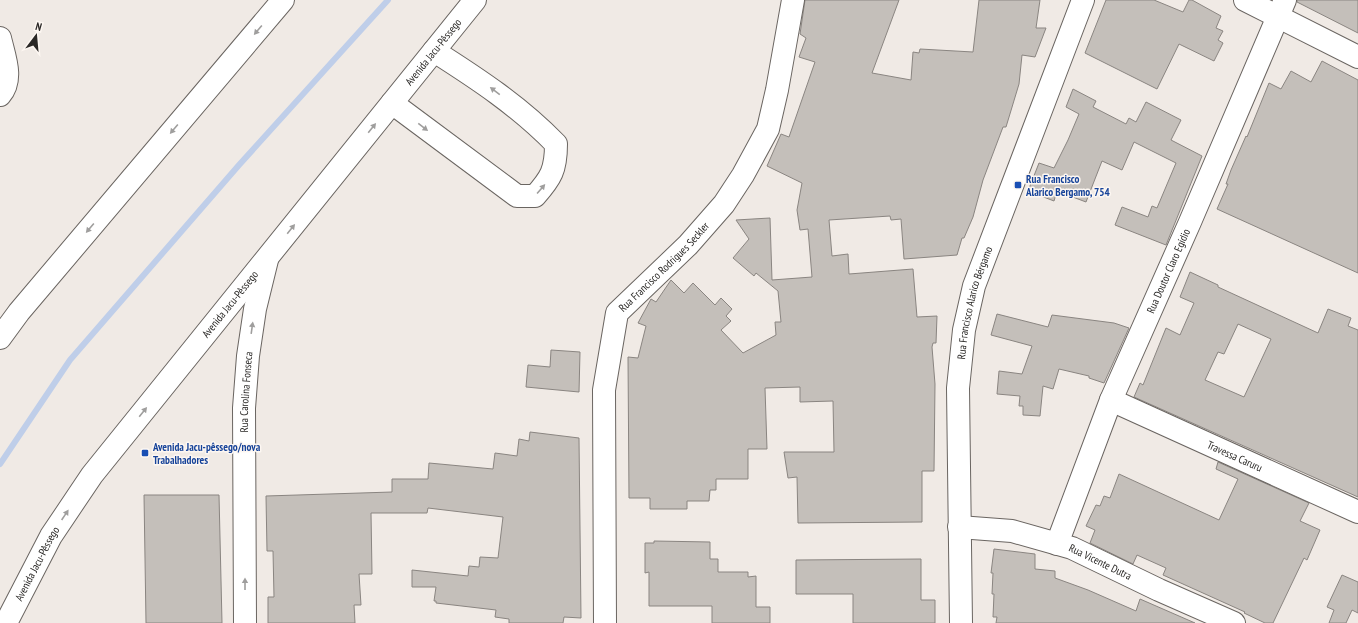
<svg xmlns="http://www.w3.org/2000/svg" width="1358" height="623" font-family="'PT Sans Narrow',sans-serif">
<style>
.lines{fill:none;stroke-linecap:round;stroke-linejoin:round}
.stream{stroke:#bfcee9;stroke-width:6}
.building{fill:#c4bfba;stroke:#8a8581;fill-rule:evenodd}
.minor-casing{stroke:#6a6561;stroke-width:24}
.highway-casing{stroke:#6a6561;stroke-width:24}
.minor{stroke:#fff;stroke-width:22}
.highway{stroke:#fff;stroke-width:22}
.oneway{fill:#9f9e9d}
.transit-dot{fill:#1a4fb4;stroke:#fdf7f2;stroke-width:1.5}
.labels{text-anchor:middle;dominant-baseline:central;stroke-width:3;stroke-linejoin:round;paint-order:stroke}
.street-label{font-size:11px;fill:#2a2826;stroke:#fdf7f2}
.transit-label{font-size:11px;font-weight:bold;fill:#164399;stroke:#fdf7f2;text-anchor:start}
</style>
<rect width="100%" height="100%" fill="#f0eae5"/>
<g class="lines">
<path class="stream" d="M0 464 70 360 239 165 388 0"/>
</g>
<path class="building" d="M805 0H899L872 73 911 80 913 52 919 53 920 49 973 52 979 0H1040L1036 28H1046L1035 57 1022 55 1019 84 1006 127H1003L983 180 973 217 964 238H962L957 255 904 259 901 219 891 220 890 216 829 220 832 256 848 254 849 274 913 269 917 317 937 316 936 343H933L932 347 935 384 934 471H922V522L798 523 797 477 788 478 784 452H834L833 401 800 402V387L765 388 767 449H748V479H716V490H710L709 501H687V509H650V498H629L628 357 638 358 646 326 638 323 651 299 656 302 671 280 684 293 693 283 715 305 721 298 732 309 726 316 731 321 721 330 743 353 776 335 775 322H781L778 291 756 273 754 276 733 258 749 239 736 220 770 218 772 280 812 277 808 229 800 230 797 210 802 183 767 166 781 134 789 137 815 62 799 57 806 38 800 34Z
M1106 0H1154L1183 12 1189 0H1192L1221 16 1216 28 1223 31 1218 40 1223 43 1214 61 1179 44 1157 89 1085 53Z
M1297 0H1358V33L1297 2Z
M1322 61 1358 80V273L1217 209 1228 184H1226L1231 170 1246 136 1247 137 1269 83 1281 89 1291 71 1311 82Z
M1073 89 1096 101 1093 107 1126 124 1129 118 1136 122 1146 102 1181 120 1171 140 1202 156 1166 245 1115 225 1122 207 1148 217 1152 206 1157 208 1176 163 1134 142 1122 170 1102 161 1086 202 1057 191 1054 201 1028 191 1039 163 1054 168 1068 140 1079 114 1066 107Z
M1190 272 1218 285V287L1318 333 1328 309 1351 318 1348 326 1358 330V497L1134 397 1140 383 1143 385 1166 328 1180 335 1194 303 1180 297ZM1238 324 1271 339 1244 397 1205 380 1218 352 1224 354Z
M997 314 1048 327 1052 315 1114 323 1129 328 1104 383 1089 378V376L1059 369 1053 389 1043 386 1040 416 1023 415V406H1019L1020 396 997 394 999 371 1022 374 1032 346 991 335Z
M551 350 580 352 579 392 526 387 528 365 550 367Z
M530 432 579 438 581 618 564 617 563 623H509V619L495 617 496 610 436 603V601H434L436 587H412V570L468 576 469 566 479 567 480 557 498 558 503 517 428 508 427 513H371L372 574H359L361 605H354L355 623H268V597H274L273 551H267L266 496 392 492V479H428L429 463 493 469 495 453 517 456 519 439 529 441Z
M1218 462 1309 503 1300 521 1320 530 1307 560 1304 558 1273 623H1265L1244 613 1245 612 1163 575 1166 568 1137 555 1133 564 1090 543 1095 530 1086 526 1096 505 1100 506 1104 496 1110 498 1119 474 1219 520 1238 479 1216 469Z
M144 495H219L222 623H146Z
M654 541 710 542V559H718V572H748V577L756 576V607H770V623H712V606H649V572L645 573V543H654Z
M994 549 1035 554V569L1055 571V578L1088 590 1136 611 1140 599 1195 623H996L997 617H993L994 594H992L993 573H991Z
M921 559V600H935V623H853V594H796V560Z
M1342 575 1358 582V613L1352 610 1346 623H1329L1334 610 1327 607Z"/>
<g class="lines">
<g class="minor-casing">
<g id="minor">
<path d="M1245 0 1358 57"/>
<path d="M0 38C4 56 14 79 0 95"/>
<path d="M392 103 517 196H535C551 178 556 170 556 144 519 106 478 79 434 51"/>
<path id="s1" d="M1111 400 1358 512"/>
<path id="s2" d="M959 527 1012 531 1072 548 1159 590 1234 623"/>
<path id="s3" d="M1057 544 1111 400 1190 222 1285 0"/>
<path id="s4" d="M245 623 244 408 248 356 255 309 267 260"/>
<path id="s5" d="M605 623 604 390 617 313 688 245 724 204 743 175 768 129 777 90 793 0"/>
<path id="s6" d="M961 623 958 388 964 330 974 286 1083 0"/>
</g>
</g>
<g class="highway-casing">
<g id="highway">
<path d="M0 338 19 312 283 0"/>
<path id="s7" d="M6 623 51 536 92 475 475 0"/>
</g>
</g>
<use href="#minor" class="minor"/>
<use href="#highway" class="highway"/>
</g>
<defs><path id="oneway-solid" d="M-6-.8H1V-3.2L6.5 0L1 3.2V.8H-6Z"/></defs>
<g class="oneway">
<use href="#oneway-solid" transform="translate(258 30) rotate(130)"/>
<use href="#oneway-solid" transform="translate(495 91) rotate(-143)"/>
<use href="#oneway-solid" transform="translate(423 127) rotate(38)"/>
<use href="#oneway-solid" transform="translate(372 128) rotate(-51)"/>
<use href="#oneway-solid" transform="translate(174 129) rotate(130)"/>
<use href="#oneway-solid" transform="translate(541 189) rotate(-49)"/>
<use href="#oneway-solid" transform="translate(90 228) rotate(130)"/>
<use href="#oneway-solid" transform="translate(291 229) rotate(-51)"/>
<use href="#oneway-solid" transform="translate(252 328) rotate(-82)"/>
<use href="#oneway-solid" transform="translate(143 412) rotate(-51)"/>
<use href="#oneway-solid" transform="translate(65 515) rotate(-56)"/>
<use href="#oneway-solid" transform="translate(245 584) rotate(-90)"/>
</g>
<g class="transit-dot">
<rect x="1014" y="181" width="8" height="8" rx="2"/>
<rect x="141" y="449" width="8" height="8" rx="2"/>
</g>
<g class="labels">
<g class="street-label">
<text stroke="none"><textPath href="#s7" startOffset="715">Avenida Jacu-Pêssego</textPath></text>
<text stroke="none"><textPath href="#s5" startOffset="377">Rua Francisco Rodrigues Seckler</textPath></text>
<text stroke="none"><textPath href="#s3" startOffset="295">Rua Doutor Claro Egídio</textPath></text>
<text stroke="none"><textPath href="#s6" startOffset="322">Rua Francisco Alarico Bérgamo</textPath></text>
<text stroke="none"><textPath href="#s7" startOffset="391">Avenida Jacu-Pêssego</textPath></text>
<text stroke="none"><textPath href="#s4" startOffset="231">Rua Carolina Fonseca</textPath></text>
<text stroke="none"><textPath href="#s1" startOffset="136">Travessa Caruru</textPath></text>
<text stroke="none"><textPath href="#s2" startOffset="147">Rua Vicente Dutra</textPath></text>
<text stroke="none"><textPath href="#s7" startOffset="67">Avenida Jacu-Pêssego</textPath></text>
</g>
<g class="transit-label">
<text x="1026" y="179">Rua Francisco<tspan x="1026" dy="13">Alarico Bergamo, 754</tspan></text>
<text x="153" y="447">Avenida Jacu-pêssego/nova<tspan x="153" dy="13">Trabalhadores</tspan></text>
</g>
</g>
<g transform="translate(36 36) rotate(16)" stroke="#fdf7f2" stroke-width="3" paint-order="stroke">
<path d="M0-3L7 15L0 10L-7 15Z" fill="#2a2826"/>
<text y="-6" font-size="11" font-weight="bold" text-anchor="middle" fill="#2a2826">N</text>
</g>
</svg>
